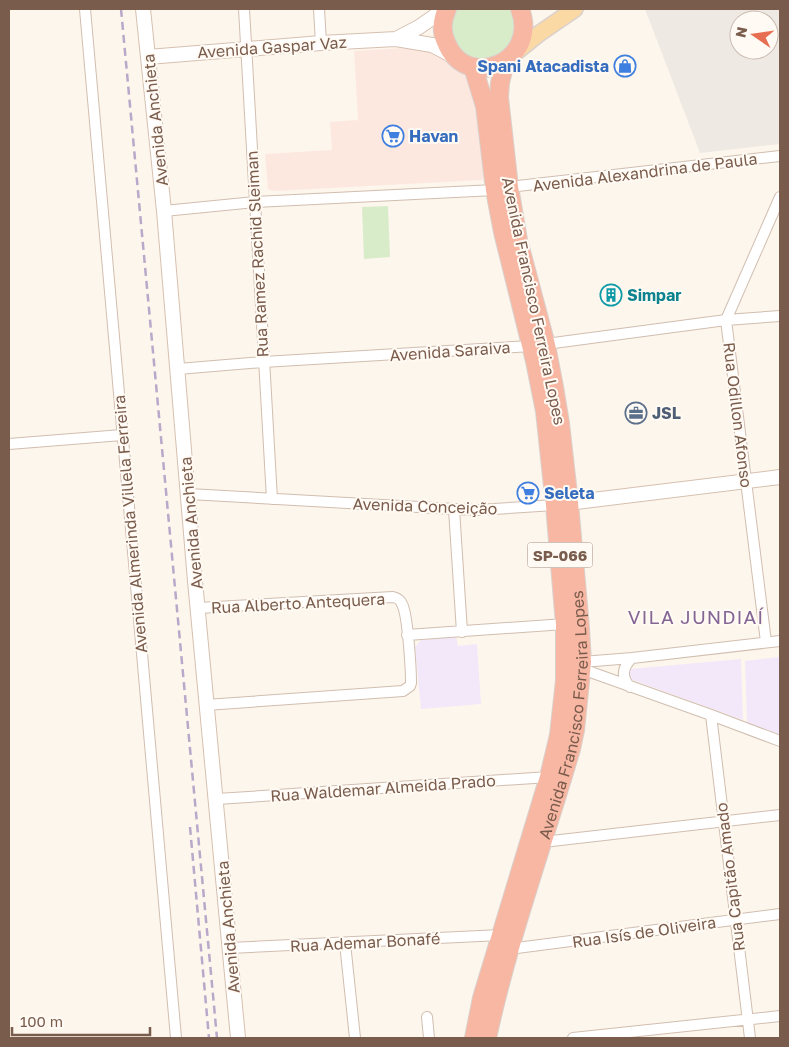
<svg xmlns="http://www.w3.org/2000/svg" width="789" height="1047" font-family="'Golos Text',sans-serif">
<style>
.commercial{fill:#fde8e0}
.industrial{fill:#efe9e4;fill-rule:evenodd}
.education{fill:#f3e8fa}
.green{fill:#d8ecc9}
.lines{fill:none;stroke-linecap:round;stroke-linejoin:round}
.street-casing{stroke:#d1beb0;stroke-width:12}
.secondary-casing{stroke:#d6c0b0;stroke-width:16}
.primary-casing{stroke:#dad1cd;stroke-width:18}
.highway-casing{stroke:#dad1cd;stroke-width:20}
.street{stroke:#fff;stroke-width:10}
.secondary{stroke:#fff;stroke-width:14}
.primary{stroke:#fbd9a5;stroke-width:15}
.highway{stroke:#f7b7a3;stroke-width:18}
.rail{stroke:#b9a8c9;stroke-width:2.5;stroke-dasharray:8 5;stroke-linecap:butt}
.labels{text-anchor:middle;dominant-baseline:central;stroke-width:4;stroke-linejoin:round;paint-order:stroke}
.shield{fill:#fffaf3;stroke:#a28b7f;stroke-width:1}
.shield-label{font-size:15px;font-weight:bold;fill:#7a5c4d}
.street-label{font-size:16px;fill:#7a5c4d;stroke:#fffaf3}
.shop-label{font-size:16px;font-weight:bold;fill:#366cbe;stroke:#fffaf3;text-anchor:start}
.culture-label{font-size:16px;font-weight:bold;fill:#0d838f;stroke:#fffaf3;text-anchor:start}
.service-label{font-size:16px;font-weight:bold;fill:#4e5e75;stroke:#fffaf3;text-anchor:start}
.quarter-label{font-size:19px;letter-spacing:1px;fill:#846695;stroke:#fffaf3}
</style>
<rect width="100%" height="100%" fill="#fdf6ec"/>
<path class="commercial" d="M418 47 445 58 462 72 473 85 485 174 482 180 274 191 268 189 265 154 332 150 330 122 358 120 354 51Z"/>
<path class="industrial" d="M645 9H780V144L700 153ZM739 20H769V50H739Z"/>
<path class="education" d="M456 637 458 646 477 644 481 704 421 709 415 647 421 640Z
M780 657V736L747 724 745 661Z
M741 659 743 720 630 679V669Z"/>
<path class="green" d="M455 9H513L516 15 512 47 483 62 461 55 449 35Z
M388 206 390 257 364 259 362 207Z"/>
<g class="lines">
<g class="street-casing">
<path id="street" d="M85 9 176 1038
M244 9 272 499
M319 9 321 43
M509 187 780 156
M164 211 255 202 495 190
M178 369 263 362 531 346 726 320 780 316
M9 444 122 435
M189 494 454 509 478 510 555 505
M454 509 462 632
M198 608 393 597C397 598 400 599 402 604 408 615 411 670 411 683L410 686 403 691 206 705
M407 635 565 624
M766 642 726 320 780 197
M582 662 632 658 780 641
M582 669 711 715 780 741
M630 687C621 677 622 668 632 658
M711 715 750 1038
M217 799 549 777
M543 842 780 815
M345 943 355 1038
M230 948 501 935
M509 949 780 914
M427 1017 429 1038
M573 1038 780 1016"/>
</g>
<g class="secondary-casing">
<path id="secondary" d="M143 9 164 211 195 581 238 1038
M396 39 419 27 445 9
M148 57 321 43 396 39 432 45 455 57
M560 504 780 477"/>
</g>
<g class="primary-casing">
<path id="primary" d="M514 54 540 33 575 9"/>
</g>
<g class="highway-casing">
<g id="highway">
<path d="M447 9C442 20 441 31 446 42 466 93 540 62 520 9"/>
<path d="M473 67 485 106 495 190 503 232 535 361 545 411 555 505 565 624V680L559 735 549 777 482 998 474 1038"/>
<path id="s1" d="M487 1038C508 940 543 845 571 749L575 730 582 662 580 628 569 503 560 423 554 387 546 345 518 240 509 187 499 97 500 83 505 62"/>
</g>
</g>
<use href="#street" class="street"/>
<use href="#secondary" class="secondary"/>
<use href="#primary" class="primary"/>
<use href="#highway" class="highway"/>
<path class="rail" d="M121 9 217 1038
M190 827 209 1038"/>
</g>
<defs>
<g id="shop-ring" transform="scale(1.125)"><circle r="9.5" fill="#fffaf3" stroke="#3f7fe0" stroke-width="1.5"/><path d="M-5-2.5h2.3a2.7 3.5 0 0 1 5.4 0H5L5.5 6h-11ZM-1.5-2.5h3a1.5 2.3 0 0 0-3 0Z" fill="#3f7fe0"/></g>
<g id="supermarket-ring" transform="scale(1.125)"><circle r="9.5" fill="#fffaf3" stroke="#3f7fe0" stroke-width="1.5"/><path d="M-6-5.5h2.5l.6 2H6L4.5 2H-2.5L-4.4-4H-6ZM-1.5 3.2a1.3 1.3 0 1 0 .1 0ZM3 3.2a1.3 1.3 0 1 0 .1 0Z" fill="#3f7fe0"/></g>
<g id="building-ring" transform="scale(1.125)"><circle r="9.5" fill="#fffaf3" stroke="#0f9aa8" stroke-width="1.5"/><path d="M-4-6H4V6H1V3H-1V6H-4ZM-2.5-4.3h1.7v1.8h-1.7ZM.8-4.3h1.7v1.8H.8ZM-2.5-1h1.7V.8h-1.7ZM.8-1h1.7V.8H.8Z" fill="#0f9aa8"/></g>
<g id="office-ring" transform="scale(1.125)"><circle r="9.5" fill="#fffaf3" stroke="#5c6f8a" stroke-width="1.5"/><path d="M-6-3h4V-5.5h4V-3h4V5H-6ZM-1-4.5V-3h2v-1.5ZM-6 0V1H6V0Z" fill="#5c6f8a"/></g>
</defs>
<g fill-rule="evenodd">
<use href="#shop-ring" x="625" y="66"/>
<use href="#supermarket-ring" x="393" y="136"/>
<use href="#building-ring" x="611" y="295"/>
<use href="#office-ring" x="636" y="413"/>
<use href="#supermarket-ring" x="528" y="493"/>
</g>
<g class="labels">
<rect class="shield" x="527.5" y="542.5" width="65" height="25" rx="4"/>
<g class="shield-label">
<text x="560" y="555">SP-066</text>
</g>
<g class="street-label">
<text transform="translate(272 47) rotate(-4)">Avenida Gaspar Vaz</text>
<text transform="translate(155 120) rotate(-96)">Avenida Anchieta</text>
<text transform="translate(645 172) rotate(-7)">Avenida Alexandrina de Paula</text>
<text transform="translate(257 254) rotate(-93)">Rua Ramez Rachid Sleiman</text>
<text transform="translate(534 301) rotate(78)">Avenida Francisco Ferreira Lopes</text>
<text transform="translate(450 351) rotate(-4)">Avenida Saraiva</text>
<text transform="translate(738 415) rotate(83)">Rua Odillon Afonso</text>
<text transform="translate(425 506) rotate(2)">Avenida Conceição</text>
<text transform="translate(191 523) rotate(-95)">Avenida Anchieta</text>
<text transform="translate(130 524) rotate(-95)">Avenida Almerinda Villela Ferreira</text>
<text transform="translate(298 603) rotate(-3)">Rua Alberto Antequera</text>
<text stroke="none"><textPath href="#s1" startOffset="334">Avenida Francisco Ferreira Lopes</textPath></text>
<text transform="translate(383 788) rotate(-4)">Rua Waldemar Almeida Prado</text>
<text transform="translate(730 877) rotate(-97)">Rua Capitão Amado</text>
<text transform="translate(228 927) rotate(-95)">Avenida Anchieta</text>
<text transform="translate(644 932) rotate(-8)">Rua Isís de Oliveira</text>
<text transform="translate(365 942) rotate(-3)">Rua Ademar Bonafé</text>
</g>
<g class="shop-label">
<text x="609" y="66" text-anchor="end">Spani Atacadista</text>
<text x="409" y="136">Havan</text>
<text x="544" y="493">Seleta</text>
</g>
<g class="culture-label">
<text x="627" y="295">Simpar</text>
</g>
<g class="service-label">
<text x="652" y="413">JSL</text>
</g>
<g class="quarter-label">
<text x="696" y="616">VILA JUNDIAÍ</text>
</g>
</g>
<rect width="789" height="1047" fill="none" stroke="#7a5c4d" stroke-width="20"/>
<g transform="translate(754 35) rotate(283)"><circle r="24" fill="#fffaf3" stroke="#cabbb1"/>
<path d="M0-4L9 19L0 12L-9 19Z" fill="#e76f51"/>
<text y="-8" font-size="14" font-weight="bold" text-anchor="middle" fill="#7a5c4d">N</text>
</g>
<path d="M12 1027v8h138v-8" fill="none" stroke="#7a5c4d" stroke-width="2.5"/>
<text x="20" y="1027" font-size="15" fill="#7a5c4d" stroke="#fffaf3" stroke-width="4" paint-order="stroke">100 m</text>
</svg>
